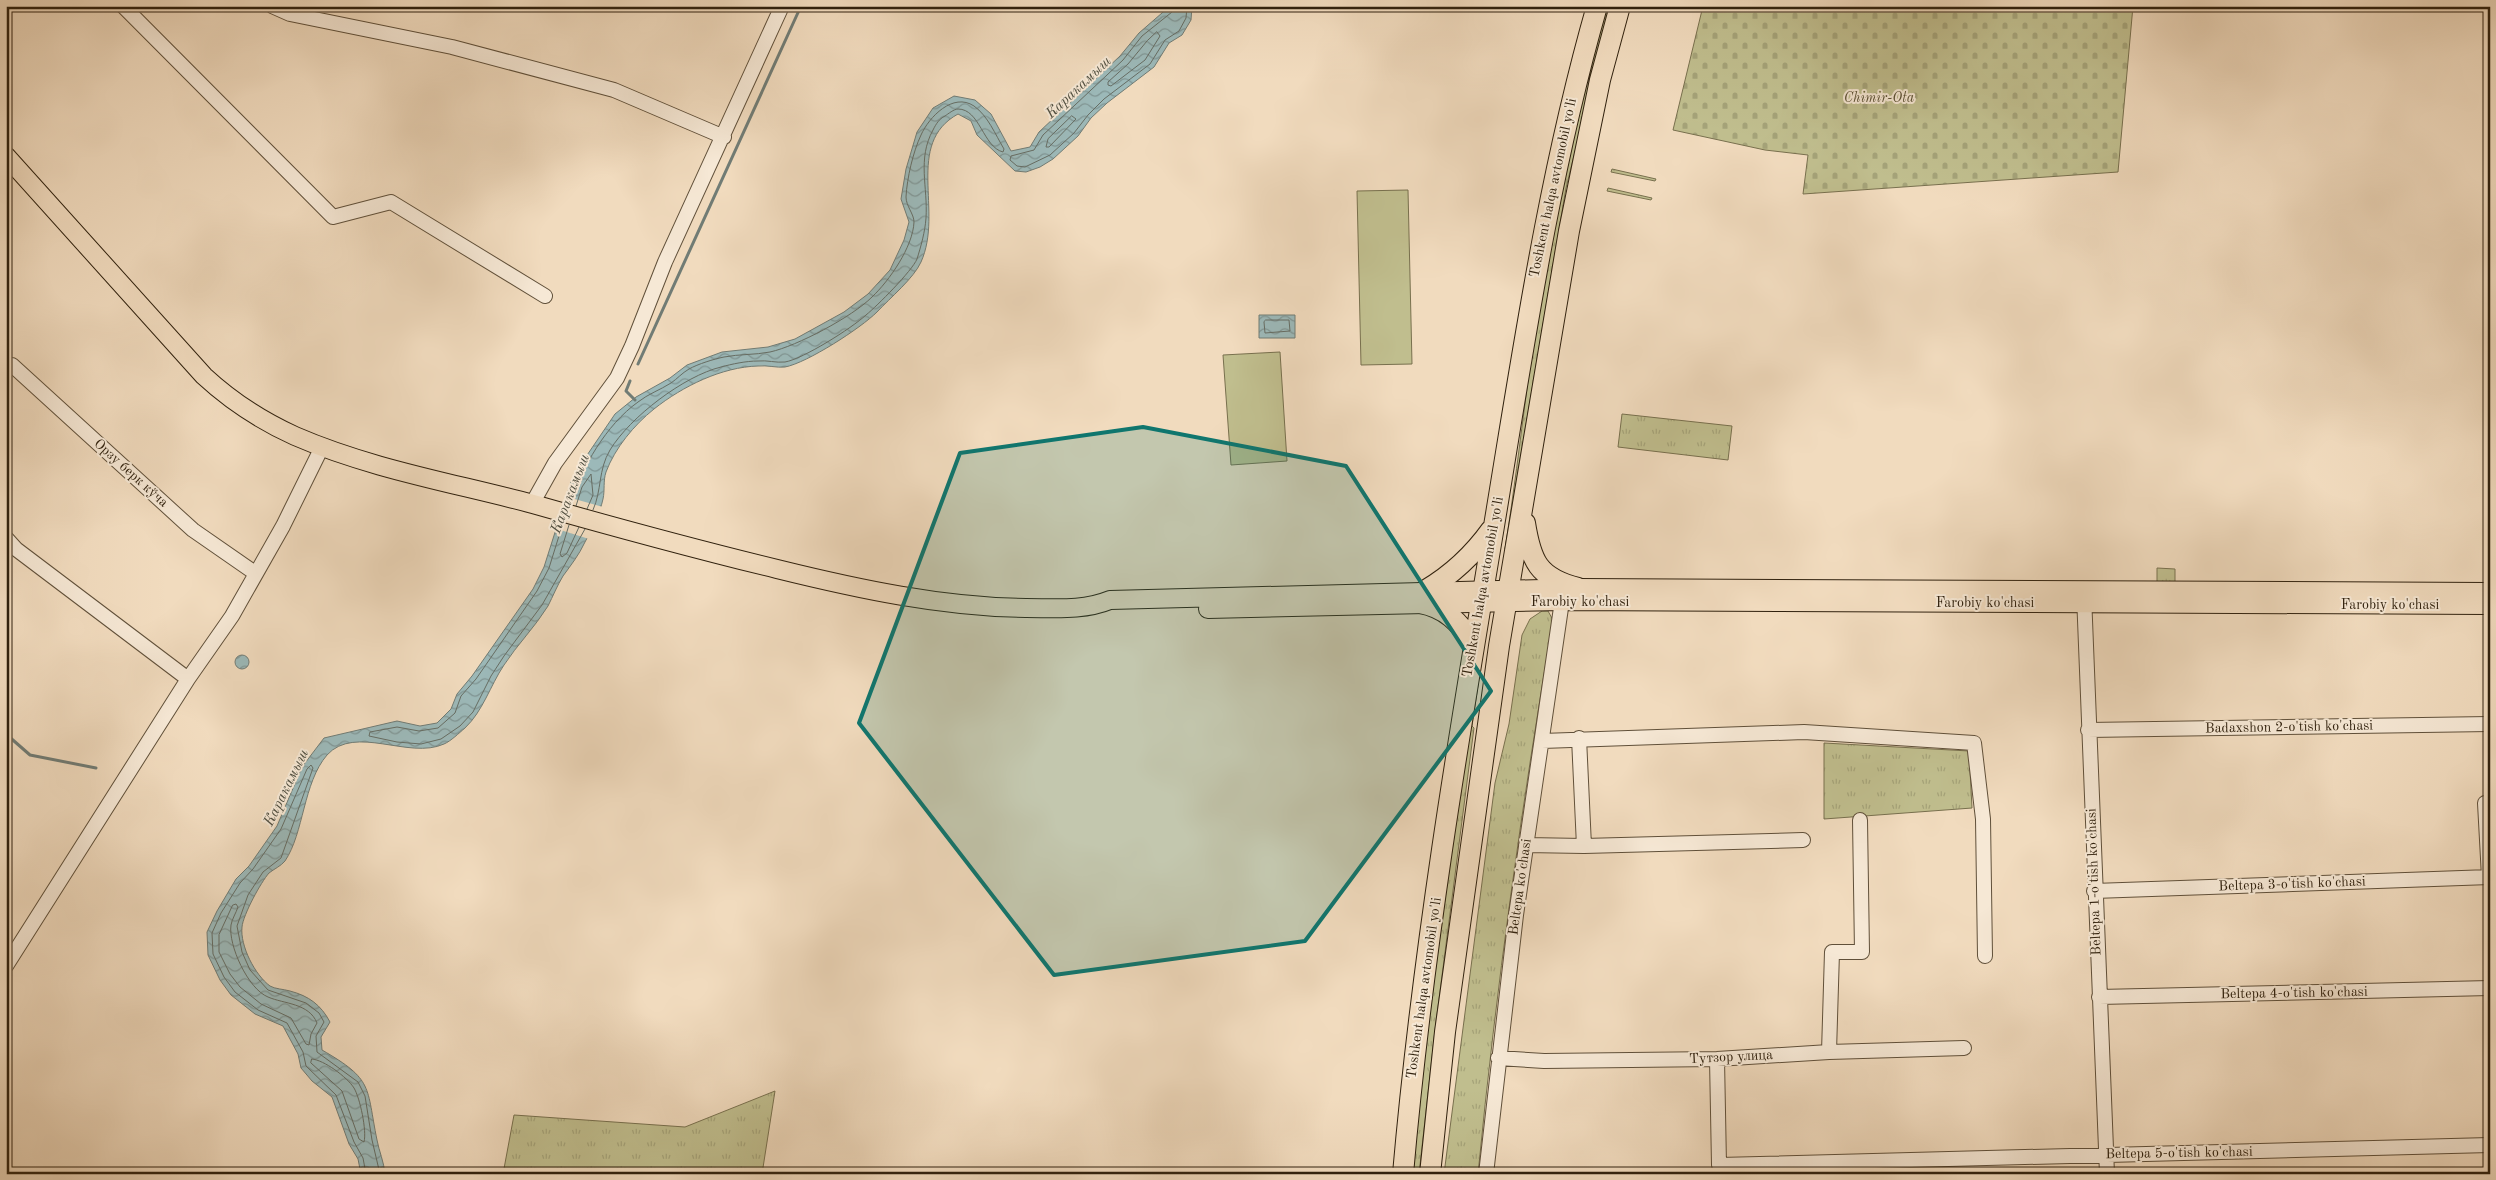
<svg xmlns="http://www.w3.org/2000/svg" width="2496" height="1180" font-family="'Old Standard TT',serif">
<style>
.grass{fill:url(#grass-tufts);stroke:#78704e}
.cemetery{fill:url(#cemetery-stones);stroke:#78704e}
.garden{fill:#c0be8e;stroke:#78704e}
.water{fill:url(#water-waves);stroke:#717c75}
.pier{fill:#f1dbbe}
.lines{fill:none;stroke-linecap:round;stroke-linejoin:round}
.shore{stroke:#666d64;stroke-width:1}
.stream{stroke:#717c75;stroke-width:3}
.minor-casing{stroke:#60503a;stroke-width:16}
.major-casing{stroke:#30210e;stroke-width:20}
.highway-casing{stroke:#30210e;stroke-width:22}
.minor{stroke:#f6e8d5;stroke-width:14}
.major{stroke:#f1dbbe;stroke-width:18}
.highway{stroke:#f1dbbe;stroke-width:20}
.marked{fill:#0f766e;fill-opacity:0.2;stroke:#0f766e;stroke-width:4;stroke-linejoin:round}
.labels{text-anchor:middle;dominant-baseline:central;stroke-width:4;stroke-linejoin:round;paint-order:stroke}
.park-label{font-size:14px;font-style:italic;fill:#5b5034;stroke:#f6e8d5}
.street-label{font-size:14px;fill:#30210e;stroke:#f6e8d5}
.water-label{font-size:15px;font-style:italic;fill:#504f41;stroke:#f6e8d5}
</style>
<defs>
<pattern id="grass-tufts" width="24" height="20" patternUnits="userSpaceOnUse" patternTransform="scale(1.25)"><rect width="24" height="20" fill="#c0be8e"/><path d="M3 7l-1-3M5 7V3M7 7l1-3M15 17l-1-3M17 17v-4M19 17l1-3" fill="none" stroke="#a5a379"/></pattern>
<pattern id="cemetery-stones" width="16" height="16" patternUnits="userSpaceOnUse" patternTransform="scale(1.25)"><rect width="16" height="16" fill="#c0be8e"/><path d="M2 7V4a2 2 0 0 1 4 0v3zM10 15v-3a2 2 0 0 1 4 0v3z" fill="#a5a379"/></pattern>
<pattern id="water-waves" width="16" height="10" patternUnits="userSpaceOnUse" patternTransform="scale(1.25)"><rect width="16" height="10" fill="#9cb9b9"/><path d="M0 5q4-4 8 0t8 0" fill="none" stroke="#809695"/></pattern>
</defs>
<rect width="100%" height="100%" fill="#f1dbbe"/>
<filter id="stains"><feTurbulence type="fractalNoise" baseFrequency=".004" numOctaves="4"/><feColorMatrix values="0 0 0 0 .2 0 0 0 0 .09 0 0 0 0 .02 0 0 0 .5 -.17"/></filter>
<radialGradient id="worn" r=".72"><stop offset=".6" stop-color="#630" stop-opacity="0"/><stop offset="1" stop-color="#630" stop-opacity=".3"/></radialGradient>
<path class="grass" d="M1603 6H1611L1566 188 1505 549C1522 442 1531 334 1552 227 1567 153 1586 80 1603 6Z
M1612 169 1656 179 1655 181 1611 172Z
M1608 188 1652 198 1651 200 1607 191Z
M1622 414 1732 426 1728 460 1618 447Z
M2157 568 2175 569V582L2157 583Z
M1489 611 1472 726 1474 728 1435 1030 1419 1174H1412C1430 985 1459 798 1489 611Z
M1542 611H1548L1553 620C1522 804 1496 988 1478 1174H1444L1495 783 1509 724 1522 635 1530 619Z
M1824 743 1969 751 1972 808 1824 819Z
M775 1091 762 1174H503L514 1115 685 1127Z"/>
<path class="cemetery" d="M1703 6H2133L2118 172 1803 194 1808 155 1765 150 1673 130Z"/>
<path class="garden" d="M1408 190 1412 364 1361 365 1357 191Z
M1280 352 1287 461 1231 465 1223 355Z"/>
<path class="water" d="M1170 6H1192L1191 20 1182 35 1169 43 1154 67 1107 103 1091 118 1078 136 1053 159 1040 167 1026 172 1015 171 977 135 971 121 958 114C904 144 944 211 921 262 914 278 890 298 877 312 861 328 807 363 785 367 777 368 767 365 758 366 722 367 683 386 654 409 634 425 615 448 606 472 603 481 605 490 603 499 600 513 592 529 585 542 579 555 571 565 563 576 557 586 553 596 548 606 535 627 517 645 504 665 490 686 483 711 465 728 459 733 451 741 444 744 409 760 355 724 327 755 303 783 304 833 285 861 281 866 274 869 269 873 261 882 243 915 242 927 240 946 255 975 270 986 275 989 283 989 290 991 309 996 321 1005 330 1022L321 1037 322 1050C374 1080 366 1086 377 1140 379 1151 384 1162 385 1174H361L358 1159 349 1144 332 1097 312 1081 301 1068 298 1054 283 1026 255 1014 231 995 220 980 208 955 207 932 217 911 236 879 249 866 277 826 302 767 324 738 397 721 420 726 437 723 451 709 457 694 472 676 533 589 544 567 571 482 581 464 615 414 636 397 670 378 687 365 722 352 768 347 795 339 844 312 868 294 890 270 904 240 909 222 901 199 906 169 917 132 933 108 954 96 975 100 991 114 1011 151 1030 147 1039 132 1120 56 1139 33Z
M1259 315H1295V338H1259Z
M235 662a7 7 0 1 1 14 0a7 7 0 1 1-14 0Z"/>
<path class="pier" d="M564 496 603 507 589 539 554 528Z"/>
<g class="lines">
<path class="shore" d="M1173 6 1172 12 1142 36 1123 60 1043 135 1034 150 1011 156 1010 160 1017 166 1025 167 1050 155 1074 133 1088 115 1104 99 1150 64 1165 40 1179 31 1186 18 1187 6
M1157 32 1160 36 1145 60 1111 86 1108 85V82L1128 64 1147 41Z
M1072 116 1076 119 1049 147H1046L1048 139Z
M1266 320H1289L1290 331 1265 333 1264 322Z
M570 504C582 467 606 425 638 402 648 394 660 390 671 383 677 379 682 373 689 369 698 364 714 359 724 357 739 354 755 355 770 352 797 346 852 317 872 297 889 281 913 247 914 222 914 214 906 206 906 197 907 178 913 152 921 135 929 117 953 92 974 106 988 116 995 134 1004 149L1003 152C983 147 980 109 958 109 954 109 948 114 945 116 939 119 936 124 933 130 917 159 928 187 926 218 925 232 921 246 917 259 912 271 877 306 866 315 852 328 803 359 785 362 776 363 767 360 758 361 746 361 732 364 721 367 684 376 630 417 610 450 598 470 602 490 593 510
M576 506 582 487 591 474 593 495 587 509
M563 523 549 568 537 591 476 679 461 696 455 713 438 728 419 731 397 727 370 732 369 736 397 742 421 744 441 739 460 726 473 712 491 676 504 656 542 605 585 529
M569 525 560 554 562 557 567 553 579 527
M233 905 236 904 238 907C236 913 232 919 231 925 228 945 248 989 268 997 284 1004 309 1003 317 1023L311 1034 309 1045 306 1044 291 1018 261 1004 240 987 230 974 219 952V935Z
M312 1059C324 1060 347 1077 354 1088 360 1098 367 1131 364 1142L359 1139 342 1091 311 1063Z
M366 1174 363 1158 354 1142 336 1095 306 1066 303 1052 287 1023 258 1010 235 992 224 977 213 954 212 933 221 913 240 883 253 869 281 829 307 769 311 765 313 768 281 858 263 872 248 895 237 926 242 952 250 970 268 990 306 1003 319 1013 324 1022 316 1036 317 1052 358 1082 365 1096 372 1140 380 1174"/>
<path class="stream" d="M638 364 801 6
M630 381 626 391 635 400
M6 734 30 755 96 768"/>
<g class="minor-casing">
<path id="minor" d="M123 6 333 217 391 202 545 296
M272 6 290 14 452 47 614 90 724 137
M12 365 193 530 255 573
M532 504 555 463 617 378 632 346 665 262 782 6
M6 538 16 549 188 679
M2084 595 2107 1174
M2088 730 2490 724
M1579 738 1584 846
M1542 741 1804 732 1974 743 1983 819 1985 956
M2485 803 2489 877
M1526 845 1584 846 1803 840
M2094 891 2490 877
M6 966 188 679 232 616 283 526 322 447
M2099 997 2490 988
M1829 1052 1832 952H1862L1860 820
M1498 1058 1544 1061 1717 1059 1829 1052 1964 1048
M1717 1059 1719 1165 2490 1145
M1486 1174 1516 915 1562 601"/>
</g>
<g class="major-casing">
<path id="major" d="M6 156 204 376C231 401 262 421 295 436 371 469 454 483 533 504 614 527 695 549 777 569 858 589 942 607 1026 608 1055 608 1083 611 1110 600L1578 588 2490 592
M1208 609 1562 601 2490 605"/>
</g>
<g class="highway-casing">
<path id="highway" d="M1525 523C1531 561 1538 578 1578 588
M1426 590C1453 574 1473 555 1491 530
M1420 603C1446 608 1459 622 1473 643
M1403 1174C1422 956 1458 741 1494 526 1523 351 1548 177 1597 6
M1430 1174 1445 1032 1499 646 1569 231 1600 80 1620 6"/>
</g>
<use href="#minor" class="minor"/>
<use href="#major" class="major"/>
<use href="#highway" class="highway"/>
</g>
<path class="marked" d="M1143 427 1346 466 1491 691 1305 941 1054 975 859 723 960 453Z"/>
<g class="labels">
<g class="park-label">
<text x="1879" y="98">Chimir-Ota</text>
</g>
<g class="street-label">
<text transform="translate(1553 188) rotate(-78)">Toshkent halqa avtomobil yo'li</text>
<text transform="translate(131 473) rotate(42)">Орзу берк кўча</text>
<text transform="translate(1483 587) rotate(-80)">Toshkent halqa avtomobil yo'li</text>
<text x="1580" y="602">Farobiy ko'chasi</text>
<text x="1985" y="603">Farobiy ko'chasi</text>
<text x="2390" y="605">Farobiy ko'chasi</text>
<text transform="translate(2289 727) rotate(-1)">Badaxshon 2-o'tish ko'chasi</text>
<text transform="translate(2094 882) rotate(-92)">Beltepa 1-o'tish ko'chasi</text>
<text transform="translate(2292 884) rotate(-2)">Beltepa 3-o'tish ko'chasi</text>
<text transform="translate(1520 887) rotate(-82)">Beltepa ko'chasi</text>
<text transform="translate(1424 988) rotate(-82)">Toshkent halqa avtomobil yo'li</text>
<text transform="translate(2294 993) rotate(-1)">Beltepa 4-o'tish ko'chasi</text>
<text transform="translate(1731 1057) rotate(-3)">Тутзор улица</text>
<text transform="translate(2179 1153) rotate(-1)">Beltepa 5-o'tish ko'chasi</text>
</g>
<g class="water-label">
<text transform="translate(1079 88) rotate(-43)">Каракамыш</text>
<text transform="translate(571 494) rotate(-69)">Каракамыш</text>
<text transform="translate(287 788) rotate(-64)">Каракамыш</text>
</g>
</g>
<rect width="2496" height="1180" fill="none" stroke="#f1dbbe" stroke-width="25"/>
<rect x="8" y="8" width="2481" height="1165" fill="none" stroke="#30210e" stroke-width="2.5"/>
<rect x="12" y="12" width="2471" height="1155" fill="none" stroke="#30210e"/>
<rect width="100%" height="100%" filter="url(#stains)"/>
<rect width="100%" height="100%" fill="url(#worn)"/>
</svg>
